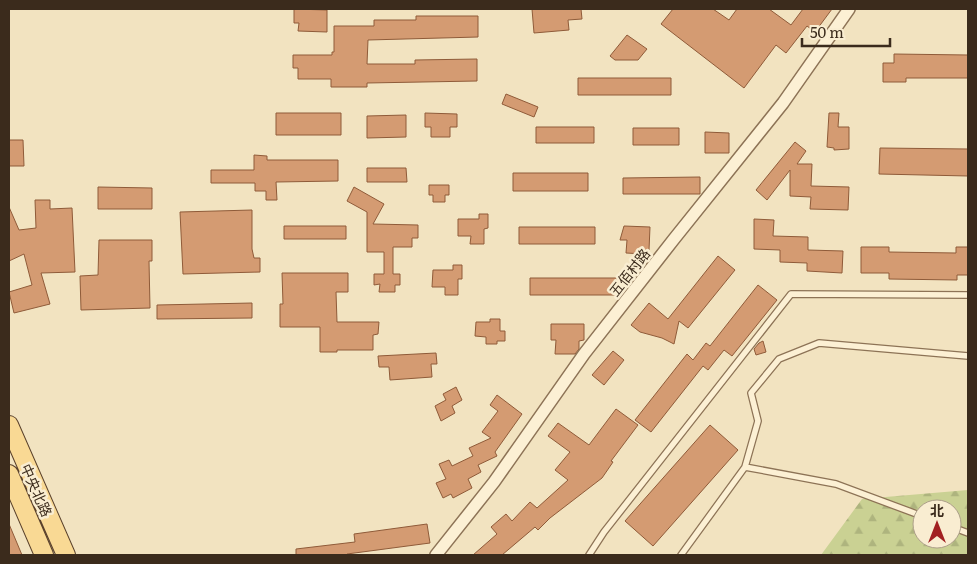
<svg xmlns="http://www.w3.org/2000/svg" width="977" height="564" font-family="Literata,'Noto Sans SC',serif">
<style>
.forest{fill:url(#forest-firs);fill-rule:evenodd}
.building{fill:#d49b72;stroke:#8f5b39}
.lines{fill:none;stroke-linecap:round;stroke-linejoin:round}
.lane-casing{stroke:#8d7356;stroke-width:8}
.street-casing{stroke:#8d7356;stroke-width:14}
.primary-casing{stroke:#5a412b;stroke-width:20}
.lane{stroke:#fcf0d4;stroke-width:5.5}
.street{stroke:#fcf0d4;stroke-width:11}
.primary{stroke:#f9d994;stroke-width:18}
.labels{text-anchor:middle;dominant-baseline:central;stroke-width:5;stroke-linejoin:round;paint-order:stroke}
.street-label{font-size:14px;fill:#3b2b1c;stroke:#f9edd1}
</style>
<defs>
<pattern id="forest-firs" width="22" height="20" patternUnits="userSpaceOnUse" patternTransform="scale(1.25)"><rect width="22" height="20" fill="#cad193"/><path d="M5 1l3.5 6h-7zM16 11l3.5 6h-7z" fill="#aeb47e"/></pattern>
</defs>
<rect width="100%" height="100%" fill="#f2e3c0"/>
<path class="forest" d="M968 490V555H821L862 499ZM922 509H952V539H922Z"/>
<path class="building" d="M294 9 327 10V32L298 31 299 23H294Z
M532 9H581L582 19 568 20 569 30 534 33Z
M673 9H713L729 20 737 9H769L791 25 803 9H832L815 32 807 26 786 53 776 45 744 88 661 24Z
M416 16H478V37L368 40 367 64H415V60L477 59V81L367 83V87H331V79H298V68H293V55H332V52H334V26H374V20H416Z
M627 35 647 49 638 60H615L610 56Z
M894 54 968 55V78H906V82H883V63H894Z
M578 78H671V95H578Z
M506 94 538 107 534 117 502 104Z
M276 113H341V135H276Z
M425 113 457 114V127H450V137H431V127H425Z
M829 113H839L838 127H849V149L834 150V148L827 147Z
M406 115V137L367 138V116Z
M536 127H594V143H536Z
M633 128H679V145H633Z
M705 132 729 133V153H705Z
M9 140H23L24 166H9Z
M795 142 806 151 797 164H812L811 186 849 187 848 210 810 209 811 197 790 196V170L767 200 756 190Z
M880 148 968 149V176L879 174Z
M254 155 267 156V160H338V181L276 182 277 200H266V191H255V183H211V170H254Z
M367 168H406L407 182H367Z
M513 173H588V191H513Z
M700 177V194H623V178Z
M429 185H449V195H445V202H433V195H429Z
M98 187 152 188V209H98Z
M354 187 384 204 373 224 418 225V238H412V247H393V274H400V285H395V292H379L380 284 374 285V274H384V252H367V212L347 201Z
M35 200H50V209L72 208 75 272 41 273 50 304 14 313 9 292 32 285 24 254 9 261V207L19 230 36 228Z
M252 210V249L254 258H260V272L183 274 180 212Z
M479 214H488V228L484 229V244H470L471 236H458V219H479Z
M754 219 774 220 773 236 808 237V250L843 251 842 273 807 271V263L780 262V250L754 249Z
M284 226H346V239H284Z
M624 226 650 227 649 250H645V254L626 253 627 240H620Z
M519 227H595V244H519Z
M99 240H152V261H149L150 308 81 310 80 276 98 275Z
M861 247H889V252L956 253V247H968V275H957V280L889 279V273H861Z
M718 256 735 270 688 328 679 321 674 344 662 338 640 332 631 325 649 303 668 319Z
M453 265H462V279H458V295H445V287H432L433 270H453Z
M282 273H348V292H336L337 322H379L378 334 373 335V350H337V352H320V327H280V304H283Z
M530 278H618V295H530Z
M758 285 777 300 732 356 724 350 708 370 703 366 651 432 635 420 687 354 693 360 706 343 710 346Z
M252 303V318L157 319V305Z
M490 319H500V331H505V341H497V344H486V337L475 336 476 322H490Z
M551 324H584V340L579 341V349L575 354H555L556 340H551Z
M763 341 766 352 756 355 754 349 759 343Z
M613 351 624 360 604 385 592 375Z
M436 353 437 364H431L432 377 390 380 389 367H379L378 356Z
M456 387 462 400 452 406 455 413 441 421 435 406 446 400 443 394Z
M497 395 522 414 495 452 497 456 478 465 481 472 468 479 472 488 453 498 451 494 443 498 436 483 446 479 439 464 449 460 452 466 473 456 469 448 491 438 482 432 498 411 490 405Z
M616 409 638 425 611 461 613 462 602 478 550 518 538 530 535 527 502 555H473L497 534 491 527 506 514 512 521 530 502 537 508 568 480 555 470 570 452 548 436 558 423 589 445Z
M710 425 738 450 653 546 625 521Z
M9 524 22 555H9Z
M427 524 430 543 347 554V555H296V549L355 542 354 534Z"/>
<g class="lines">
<g class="lane-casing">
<path id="lane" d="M745 467 836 484 922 516
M952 527 968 533
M589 555 604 532 791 294 968 295
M681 555 745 467 758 421 751 393 779 359 819 343 968 356"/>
</g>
<g class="street-casing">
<path id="street" d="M436 555 494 482 584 354 674 239 783 103 849 9"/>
</g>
<g class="primary-casing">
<path id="primary" d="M9 425 66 555
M9 474 44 555"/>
</g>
<use href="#lane" class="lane"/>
<use href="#street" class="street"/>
<use href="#primary" class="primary"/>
</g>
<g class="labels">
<g class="street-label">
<text transform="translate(629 272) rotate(-52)">五佰村路</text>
<text transform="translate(37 490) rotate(66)">中央北路</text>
</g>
</g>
<rect width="977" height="564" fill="none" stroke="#3b2b1c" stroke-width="20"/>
<g transform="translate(937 524)"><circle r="24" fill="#f9edd1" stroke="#ad9f89"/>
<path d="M0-4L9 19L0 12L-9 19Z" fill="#a22021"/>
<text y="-8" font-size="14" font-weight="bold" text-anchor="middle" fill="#3b2b1c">北</text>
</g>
<path d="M802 38v8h88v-8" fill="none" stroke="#3b2b1c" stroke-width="2.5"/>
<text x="810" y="38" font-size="15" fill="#3b2b1c" stroke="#f9edd1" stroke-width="4" paint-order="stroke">50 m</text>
</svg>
